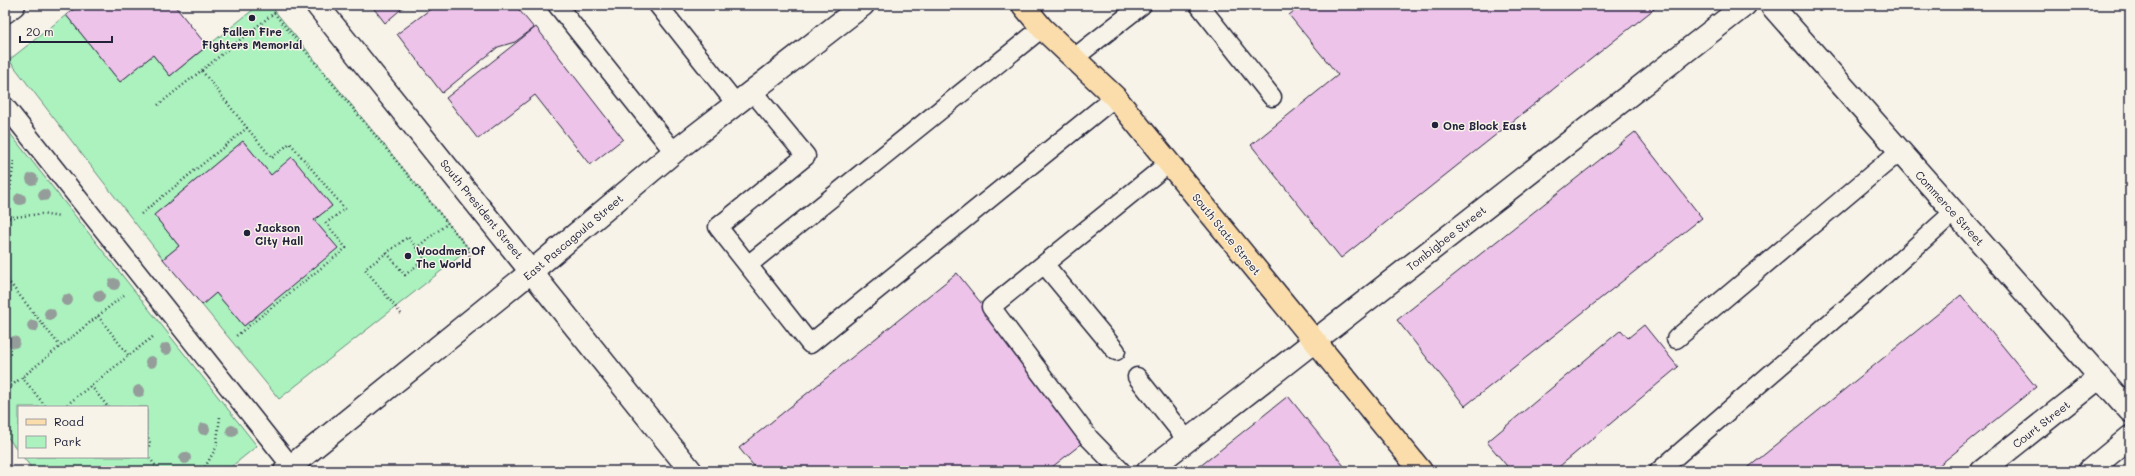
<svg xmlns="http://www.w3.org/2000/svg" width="2135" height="476" font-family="Mali,sans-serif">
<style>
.green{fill:#abf2be;stroke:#668a7c}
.building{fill:#edc3ea;stroke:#22223b}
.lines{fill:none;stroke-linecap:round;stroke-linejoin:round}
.service-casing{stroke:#22223b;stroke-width:21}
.minor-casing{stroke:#22223b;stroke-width:25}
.secondary-casing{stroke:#22223b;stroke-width:25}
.primary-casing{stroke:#22223b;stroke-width:25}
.path{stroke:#22223b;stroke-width:2.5;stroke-dasharray:1 3;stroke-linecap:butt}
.service{stroke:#f7f3e8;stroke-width:18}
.minor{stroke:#f7f3e8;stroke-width:22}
.secondary{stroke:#f7f3e8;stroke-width:22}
.primary{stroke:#fbddab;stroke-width:22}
.tree{fill:#959d9b}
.poi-dot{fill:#22223b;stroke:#f7f3e8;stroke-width:1.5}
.labels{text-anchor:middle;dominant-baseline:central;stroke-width:3;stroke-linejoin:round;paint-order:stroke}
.poi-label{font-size:11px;font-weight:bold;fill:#22223b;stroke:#f7f3e8;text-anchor:start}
.street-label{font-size:11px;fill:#22223b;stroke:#f7f3e8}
</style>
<rect width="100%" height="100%" fill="#f7f3e8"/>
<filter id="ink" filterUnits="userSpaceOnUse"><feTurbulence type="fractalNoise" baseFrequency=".025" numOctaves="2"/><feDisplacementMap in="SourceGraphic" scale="8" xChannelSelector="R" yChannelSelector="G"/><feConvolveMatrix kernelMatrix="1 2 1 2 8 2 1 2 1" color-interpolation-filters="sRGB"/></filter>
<g filter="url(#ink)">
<path class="green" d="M259 5H270L469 249 279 399 202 305 216 293 244 326 337 248 314 220 332 206 292 158 271 175 243 141 154 215 179 246 163 259 9 60 66 15 120 82 153 55 170 76Z
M5 127 257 446 226 471H34L23 457H147V407H19V452L5 434Z"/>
<path class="building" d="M79 5H174L207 46 170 76 153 55 120 82 66 15Z
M371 5H406L385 23Z
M436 5H515L534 28 515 42 498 47 442 93 397 34Z
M1302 5H1659L1341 258 1251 145 1338 75 1289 15Z
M536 27 623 139 590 165 535 95 478 139 446 98Z
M1635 132 1702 218 1465 406 1397 320Z
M243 141 271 175 292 157 332 206 314 220 338 248 244 326 216 293 202 305 163 259 179 246 154 215Z
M957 273 1089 438 1047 471H758L739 448Z
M1961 295 2036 387 1932 471H1744Z
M1644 325 1678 367 1554 471H1511L1487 442 1621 330 1628 338Z
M1288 396 1348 471H1194Z"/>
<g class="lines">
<g class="service-casing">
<path id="service" d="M557 5 674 152
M658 5 737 105
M1199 5 1272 97
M1074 58 1142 5
M753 92 806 156 718 227 810 344 1115 97
M5 106 291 466
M1044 264 1116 351
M748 265 1042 28
M1676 339 1900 151
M1137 377 1187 440
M1121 471 1089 438 991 307 1169 163
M1659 471 1871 287 1954 212"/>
</g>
<g class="minor-casing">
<path id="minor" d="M317 5 691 471
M1771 5 2130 411
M1148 471 1745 5
M1982 471 2100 377
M2089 471 2130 437"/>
</g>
<g class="secondary-casing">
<path id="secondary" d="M5 12 14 5
M285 471 532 271 674 152 863 5"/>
</g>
<g class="primary-casing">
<path id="primary" d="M1023 5 1042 28 1115 97 1421 471"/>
</g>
<path class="path" d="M202 71 247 128
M158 105 274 13 469 249 470 260
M5 205 10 190 14 159
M141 214 247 128 272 158 290 143 345 209 326 223 346 248 236 336
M5 218 41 214 60 217
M416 248 447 224
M387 253 405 275 425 259 408 237 365 269 402 315
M5 277 60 346
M98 316 129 356
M22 377 46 407
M91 386 108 407
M5 391 124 295
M64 407 155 335
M147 434 150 443 147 452
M147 455 160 471
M205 467 216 448 220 417"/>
<use href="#service" class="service"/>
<use href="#minor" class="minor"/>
<use href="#secondary" class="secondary"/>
<use href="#primary" class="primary"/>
</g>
<g class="tree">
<circle cx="32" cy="179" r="6"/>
<circle cx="44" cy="195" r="6"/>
<circle cx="20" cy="199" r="6"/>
<circle cx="114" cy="284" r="6"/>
<circle cx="99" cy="296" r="6"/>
<circle cx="67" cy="300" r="6"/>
<circle cx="50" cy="314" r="6"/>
<circle cx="33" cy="326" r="6"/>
<circle cx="14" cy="342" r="6"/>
<circle cx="166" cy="349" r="6"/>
<circle cx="151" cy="362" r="6"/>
<circle cx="139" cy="391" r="6"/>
<circle cx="204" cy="429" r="6"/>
<circle cx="232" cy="431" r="6"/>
<circle cx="185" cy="458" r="6"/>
</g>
</g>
<g class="poi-dot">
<circle cx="252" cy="18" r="4"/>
<circle cx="1435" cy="125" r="4"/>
<circle cx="247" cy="233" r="4"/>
<circle cx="408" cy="256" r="4"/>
</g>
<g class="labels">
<g class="poi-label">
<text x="252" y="31" text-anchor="middle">Fallen Fire<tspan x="252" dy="13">Fighters Memorial</tspan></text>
<text x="1443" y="125">One Block East</text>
<text x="255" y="227">Jackson<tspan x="255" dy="13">City Hall</tspan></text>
<text x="416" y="250">Woodmen Of<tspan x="416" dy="13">The World</tspan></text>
</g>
<g class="street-label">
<text transform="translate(1950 208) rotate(48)">Commerce Street</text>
<text transform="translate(482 209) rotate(51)">South President Street</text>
<text transform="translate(1227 234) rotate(51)">South State Street</text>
<text transform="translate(573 237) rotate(-40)">East Pascagoula Street</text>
<text transform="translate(1446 238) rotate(-38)">Tombigbee Street</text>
<text transform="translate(2041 424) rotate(-38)">Court Street</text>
</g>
</g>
<rect width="2135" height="476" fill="none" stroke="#f7f3e8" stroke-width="20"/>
<rect x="10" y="10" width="2115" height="456" fill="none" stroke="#22223b" stroke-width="1.5" filter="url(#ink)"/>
<rect x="18" y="406" width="130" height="52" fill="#f7f3e8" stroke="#a29fa3"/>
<rect x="26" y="419" width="20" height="6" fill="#fbddab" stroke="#a29fa3"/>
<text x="54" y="426" font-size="12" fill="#22223b">Road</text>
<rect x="26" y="436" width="20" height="12" fill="#abf2be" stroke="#a29fa3"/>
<text x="54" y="446" font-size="12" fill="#22223b">Park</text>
<path d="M20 36v6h92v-6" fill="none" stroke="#22223b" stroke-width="2"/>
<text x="26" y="36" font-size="12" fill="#22223b" stroke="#f7f3e8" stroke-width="3" paint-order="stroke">20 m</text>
</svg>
